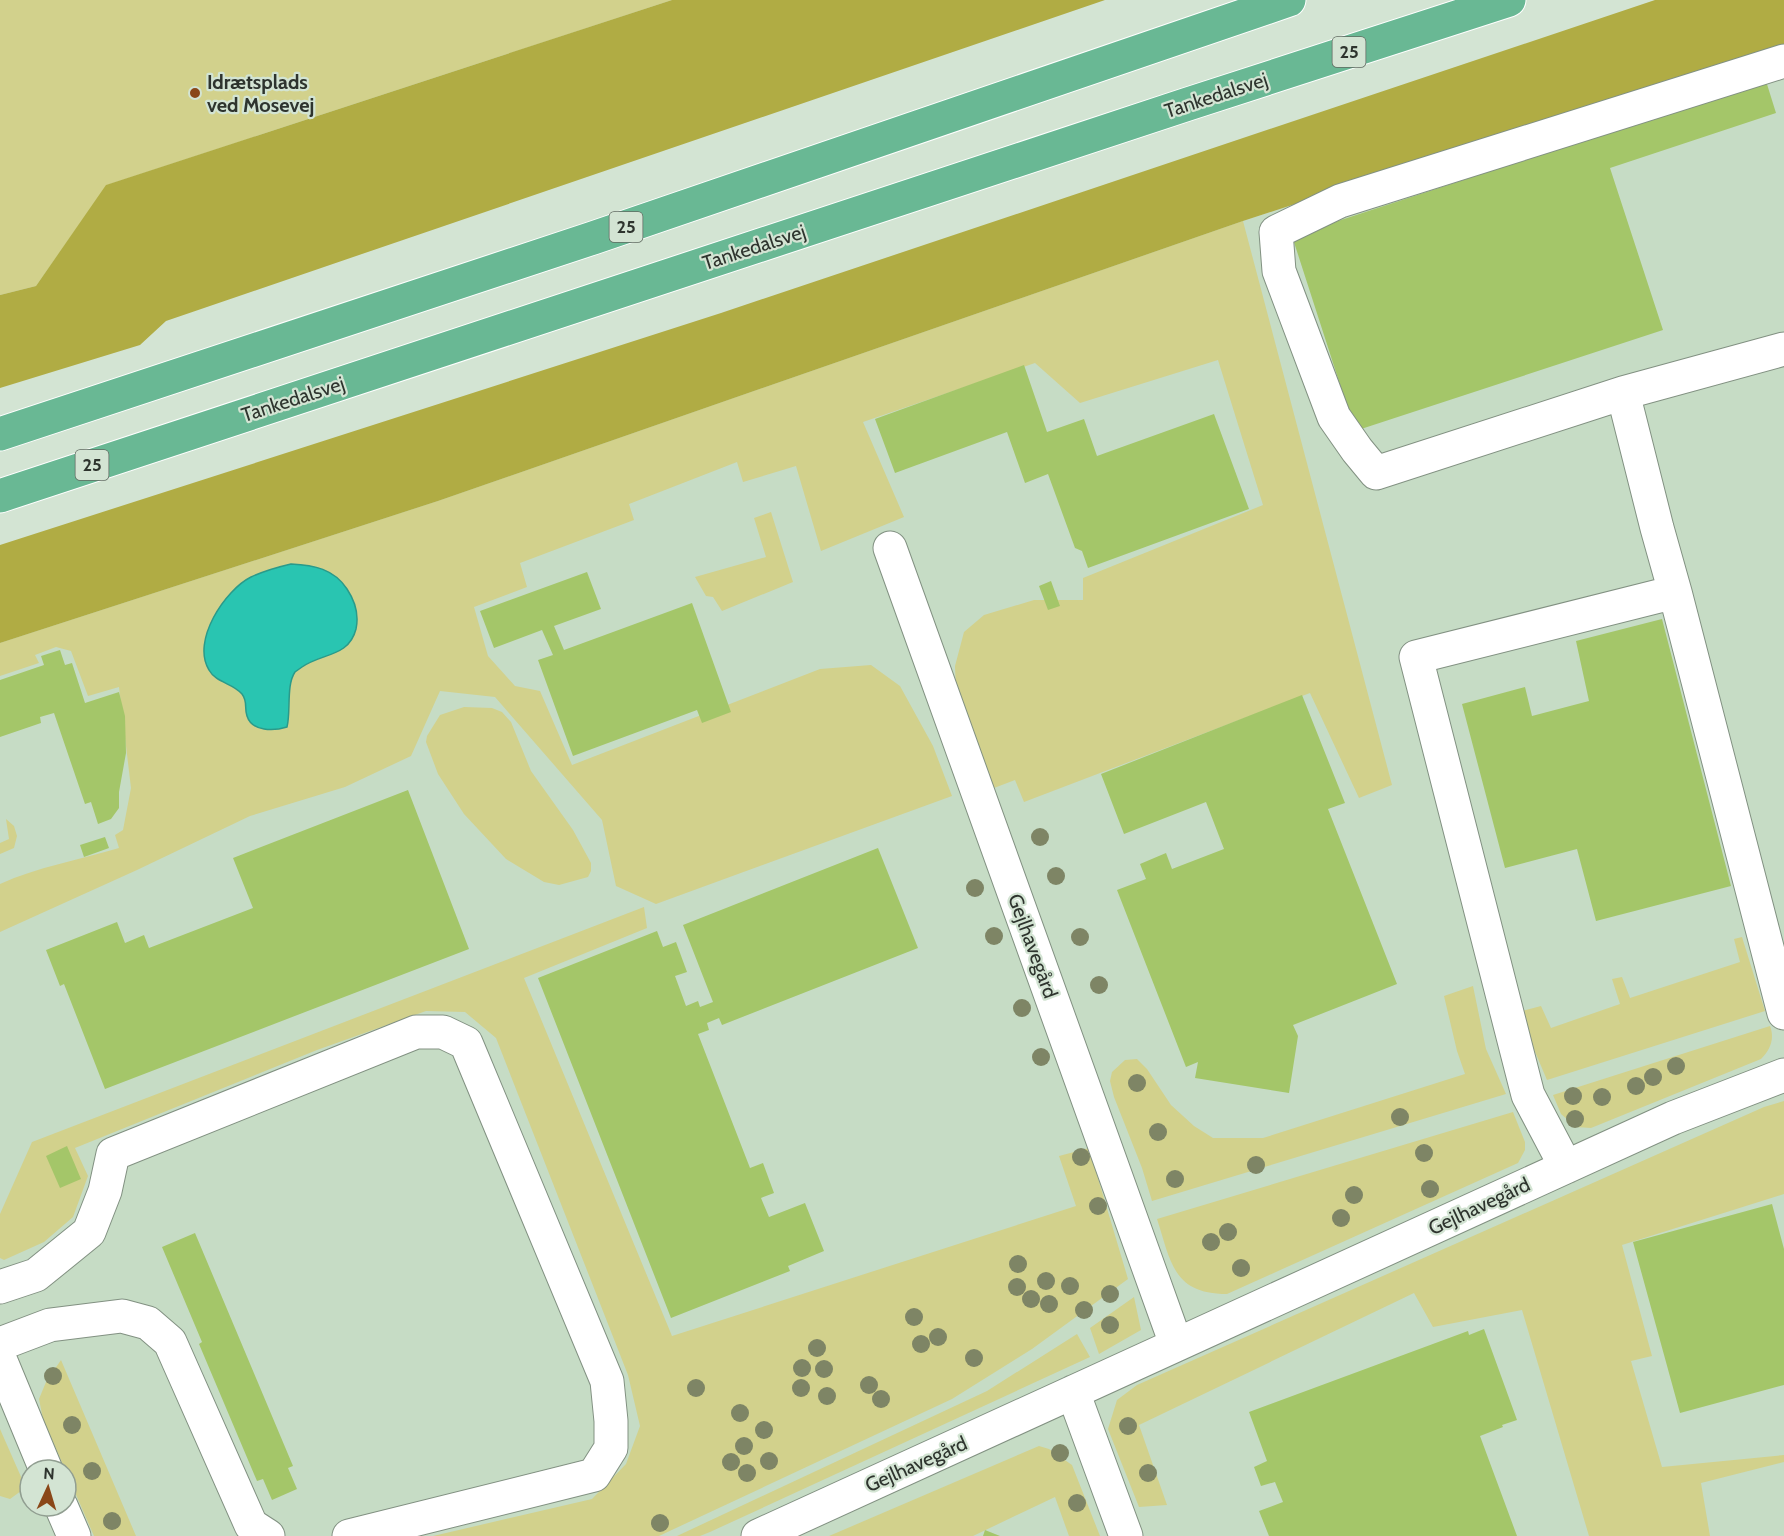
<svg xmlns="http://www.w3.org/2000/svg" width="1784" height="1536" font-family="Cabin,sans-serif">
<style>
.built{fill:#c6dcc5;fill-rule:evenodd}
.green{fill:#d2d18c}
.forest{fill:#b0ac44}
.water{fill:#29c5b1;stroke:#2a9a8a;stroke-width:1.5}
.building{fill:#a4c669}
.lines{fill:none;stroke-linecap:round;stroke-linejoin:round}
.minor-casing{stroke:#829182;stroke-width:35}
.highway-casing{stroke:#fff;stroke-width:35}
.minor{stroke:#fff;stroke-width:33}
.highway{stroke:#69b894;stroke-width:33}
.tree{fill:#7e8565}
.poi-dot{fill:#8a4718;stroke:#d3e4d3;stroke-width:2}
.labels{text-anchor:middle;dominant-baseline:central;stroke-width:4.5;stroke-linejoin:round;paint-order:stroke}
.shield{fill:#d3e4d3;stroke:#606960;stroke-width:1.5}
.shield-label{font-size:18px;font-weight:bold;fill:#2e342e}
.poi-label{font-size:20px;font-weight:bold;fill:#2e342e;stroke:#d3e4d3;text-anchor:start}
.street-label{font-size:20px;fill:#2e342e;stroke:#d3e4d3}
</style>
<rect width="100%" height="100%" fill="#d3e4d3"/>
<path class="built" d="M1784 44V1536H0V643L438 501 1243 221ZM30 1470H66V1506H30Z"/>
<path class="green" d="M0 0H672L107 185 36 286 0 295Z
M1243 221 1392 785 1359 798 1310 693 1024 802 1015 780 994 788 956 690 955 666 964 632 984 615 1034 600H1083V578L1263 505 1218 360 1080 403 1035 363 863 422 904 517 821 551 796 466 743 482 737 462 629 504 634 520 520 563 527 587 474 607 488 656 515 686 540 691 572 765 820 669 871 665 900 686 933 746 952 796 656 904 616 886 602 820 495 697 440 691 411 756 345 787 250 816 137 870 0 932V884C37 867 79 860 119 848L115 835 123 830 131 788 119 687 88 696 71 651 56 647 35 655 39 663 0 676V643L438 501Z
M771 512 793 582 722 611 713 597 706 596 695 577 766 557 754 518Z
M464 707 492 708 502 712 511 722 531 771 573 830 591 863V871L588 877 559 885 544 882 506 859 464 814 438 774 426 742 427 736 440 715Z
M6 819 14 826 17 836 14 848 0 854V843L9 839Z
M644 907 647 928 524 978 672 1336 1076 1206 1059 1156 1089 1148 1128 1279 1032 1349 952 1399 659 1536H433L592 1499 626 1464 640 1426 628 1375 496 1038 465 1012 426 1011 317 1050 75 1148 88 1176 73 1217 44 1242 4 1260 0 1258V1214L32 1142Z
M1742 937 1765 1011 1547 1080 1530 1040 1522 1011 1541 1006 1551 1028 1620 1004 1612 979 1622 977 1630 998 1740 962 1734 939Z
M1473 986 1486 1049 1506 1094 1152 1201 1142 1168 1114 1097 1110 1081 1112 1072 1125 1060 1137 1059 1147 1069 1171 1105 1194 1126 1213 1138H1263L1465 1074 1457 1051 1444 996Z
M1770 1026C1775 1039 1770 1050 1761 1059L1591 1128 1576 1127 1561 1114 1553 1095Z
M1784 1101V1194L1622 1245 1652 1356 1631 1361 1662 1467 1784 1455V1462L1701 1483 1710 1536H1589L1522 1310 1433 1327 1414 1293 1139 1425 1167 1505 1139 1507 1108 1429 1117 1400 1137 1385 1764 1107Z
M1513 1112 1525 1142V1150L1518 1163 1227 1294C1173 1294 1171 1262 1157 1219Z
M1134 1297 1141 1330 1099 1354 1090 1328Z
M1077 1334 1090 1357 710 1532 700 1536H677L987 1391Z
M61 1360 136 1536H94L43 1419 39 1399 46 1382Z
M0 1429 22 1479 21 1491 10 1499 0 1496Z
M1039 1446 1049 1449 1072 1465 1100 1536H1069L1055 1497 973 1536H829Z"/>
<path class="forest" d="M672 0H1105L166 321 140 345 0 388V295L36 286 106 185Z
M1655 0H1784V44L1243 221 438 501 0 643V545L721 313Z"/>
<path class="water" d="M291 564C314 565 334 569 347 589 355 601 359 615 356 629 349 657 322 653 302 667 302 667 295 672 295 672 286 685 291 712 287 727 274 731 252 732 247 716 244 707 248 702 242 694 233 683 216 683 209 670 191 641 225 590 251 577 264 571 278 567 291 564Z"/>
<path class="building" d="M1766 81 1776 113 1610 168 1663 330 1355 431 1292 236Z
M1024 365 1047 432 1084 419 1097 456 1214 414 1249 509 1088 568 1082 551 1075 548 1048 474 1025 483 1007 432 895 473 875 419Z
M587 572 601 609 554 626 564 650 692 603 731 712 702 723 697 710 573 756 538 660 553 655 542 630 494 648 480 611Z
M1051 581 1060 606 1048 610 1039 586Z
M1662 619 1731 886 1596 921 1577 849 1505 868 1462 704 1525 687 1532 716 1589 701 1576 641Z
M60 650 65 665 72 663 85 703 119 692 125 716 126 753 119 792V808L111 819 98 824 91 802 85 804 54 713 40 717 41 723 0 737V680L44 665 41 656Z
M1302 695 1345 803 1328 809 1397 984 1293 1025 1298 1036 1289 1093 1195 1078 1198 1062 1186 1067 1117 890 1146 879 1140 864 1166 853 1172 869 1224 849 1206 802 1124 834 1101 774Z
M408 790 469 949 105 1089 64 984 60 986 46 950 117 922 125 943 144 935 149 948 253 908 233 858Z
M105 837 109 848 84 857 80 845Z
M878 848 918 948 722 1025 719 1018 707 1023 709 1030 698 1034 750 1168 763 1163 774 1193 761 1198 769 1217 805 1203 824 1251 788 1266 790 1271 671 1318 538 978 657 931 663 947 676 942 687 972 675 976 686 1006 698 1001 700 1007 713 1002 683 925Z
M67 1146 81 1179 60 1188 46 1156Z
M1772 1204 1784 1249V1385L1680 1413 1633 1242Z
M195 1233 293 1466 288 1468 297 1489 272 1500 263 1479 257 1481 199 1344 202 1342 162 1247Z
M1484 1329 1517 1420 1502 1425 1503 1427 1480 1436 1517 1536H1269L1259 1511 1283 1502 1275 1482 1261 1486 1254 1467 1267 1461 1249 1412 1468 1331 1469 1335Z
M985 1530 1000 1536H983Z"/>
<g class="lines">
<g class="minor-casing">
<path id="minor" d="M1784 61 1340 201 1276 232 1279 271 1334 417 1357 450 1376 473 1623 393 1784 349
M1623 393 1657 528 1675 592
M890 548 1176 1344
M1566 1167 1528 1095 1416 657 1675 592 1784 1013
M0 1287 36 1275 89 1232 105 1191 113 1154 416 1032H443L466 1043 607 1381 611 1421V1448L594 1475 349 1536
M0 1344 50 1325 122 1316 148 1323 170 1342 251 1525 268 1536
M0 1359 46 1470
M1073 1392 1126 1536
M61 1506 74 1536
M758 1536 1673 1118 1784 1075"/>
</g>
<g class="highway-casing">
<path id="highway" d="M0 434 593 238 1289 0
M0 496 1188 104 1509 0"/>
</g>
<use href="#minor" class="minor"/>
<use href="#highway" class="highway"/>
</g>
<g class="tree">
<circle cx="1040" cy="837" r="9"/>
<circle cx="1056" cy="876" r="9"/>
<circle cx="975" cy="888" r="9"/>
<circle cx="994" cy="936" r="9"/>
<circle cx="1080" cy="937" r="9"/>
<circle cx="1099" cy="985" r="9"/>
<circle cx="1022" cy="1008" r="9"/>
<circle cx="1041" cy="1057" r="9"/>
<circle cx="1676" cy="1066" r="9"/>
<circle cx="1653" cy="1077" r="9"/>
<circle cx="1137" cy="1083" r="9"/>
<circle cx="1636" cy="1086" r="9"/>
<circle cx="1573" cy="1096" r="9"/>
<circle cx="1602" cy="1097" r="9"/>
<circle cx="1400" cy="1117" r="9"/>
<circle cx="1575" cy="1119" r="9"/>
<circle cx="1158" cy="1132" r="9"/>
<circle cx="1424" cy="1153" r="9"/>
<circle cx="1081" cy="1157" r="9"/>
<circle cx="1256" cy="1165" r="9"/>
<circle cx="1175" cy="1179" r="9"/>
<circle cx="1430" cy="1189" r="9"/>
<circle cx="1354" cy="1195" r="9"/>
<circle cx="1098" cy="1206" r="9"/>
<circle cx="1341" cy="1218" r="9"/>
<circle cx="1228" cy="1232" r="9"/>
<circle cx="1211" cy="1242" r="9"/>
<circle cx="1018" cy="1264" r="9"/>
<circle cx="1241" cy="1268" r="9"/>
<circle cx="1046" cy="1281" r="9"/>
<circle cx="1070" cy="1286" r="9"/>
<circle cx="1017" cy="1287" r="9"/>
<circle cx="1110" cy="1294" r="9"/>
<circle cx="1031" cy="1299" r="9"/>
<circle cx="1049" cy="1304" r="9"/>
<circle cx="1084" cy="1310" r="9"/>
<circle cx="914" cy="1317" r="9"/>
<circle cx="1110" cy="1325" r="9"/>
<circle cx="938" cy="1337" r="9"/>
<circle cx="921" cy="1344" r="9"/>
<circle cx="817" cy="1348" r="9"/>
<circle cx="974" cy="1358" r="9"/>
<circle cx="802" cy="1368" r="9"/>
<circle cx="824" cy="1369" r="9"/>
<circle cx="53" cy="1376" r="9"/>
<circle cx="869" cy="1385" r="9"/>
<circle cx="696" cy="1388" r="9"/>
<circle cx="801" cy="1388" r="9"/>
<circle cx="827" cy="1396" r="9"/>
<circle cx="881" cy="1399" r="9"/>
<circle cx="740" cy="1413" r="9"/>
<circle cx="72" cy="1425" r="9"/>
<circle cx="1128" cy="1426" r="9"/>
<circle cx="764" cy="1430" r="9"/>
<circle cx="744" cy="1446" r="9"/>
<circle cx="1060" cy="1453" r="9"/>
<circle cx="769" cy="1461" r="9"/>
<circle cx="731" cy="1462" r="9"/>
<circle cx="92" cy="1471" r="9"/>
<circle cx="747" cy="1473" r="9"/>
<circle cx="1148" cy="1473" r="9"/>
<circle cx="1077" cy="1503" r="9"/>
<circle cx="112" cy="1521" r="9"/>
<circle cx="660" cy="1523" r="9"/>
</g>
<circle class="poi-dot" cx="195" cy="93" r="6"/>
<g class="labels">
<g class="shield">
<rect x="1332.5" y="37" width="33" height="30" rx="4.5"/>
<rect x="609.5" y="212" width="33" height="30" rx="4.5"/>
<rect x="75.5" y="450" width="33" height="30" rx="4.5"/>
</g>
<g class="shield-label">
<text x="1349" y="52">25</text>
<text x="626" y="227">25</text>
<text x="92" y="465">25</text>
</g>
<g class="poi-label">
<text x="207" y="82">Idrætsplads<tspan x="207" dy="23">ved Mosevej</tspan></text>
</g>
<g class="street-label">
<text transform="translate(1216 95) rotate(-18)">Tankedalsvej</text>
<text transform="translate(754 247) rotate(-18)">Tankedalsvej</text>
<text transform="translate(293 399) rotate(-18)">Tankedalsvej</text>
<text transform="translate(1033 946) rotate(70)">Gejlhavegård</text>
<text transform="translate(1479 1206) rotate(-25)">Gejlhavegård</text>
<text transform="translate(916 1464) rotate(-24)">Gejlhavegård</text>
</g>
</g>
<g transform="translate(48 1488) rotate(4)"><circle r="28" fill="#d3e4d3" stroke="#919e91" stroke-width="1.5"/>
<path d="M0-4.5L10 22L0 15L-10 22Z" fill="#8a4718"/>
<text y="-9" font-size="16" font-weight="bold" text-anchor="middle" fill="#2e342e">N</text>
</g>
</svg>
